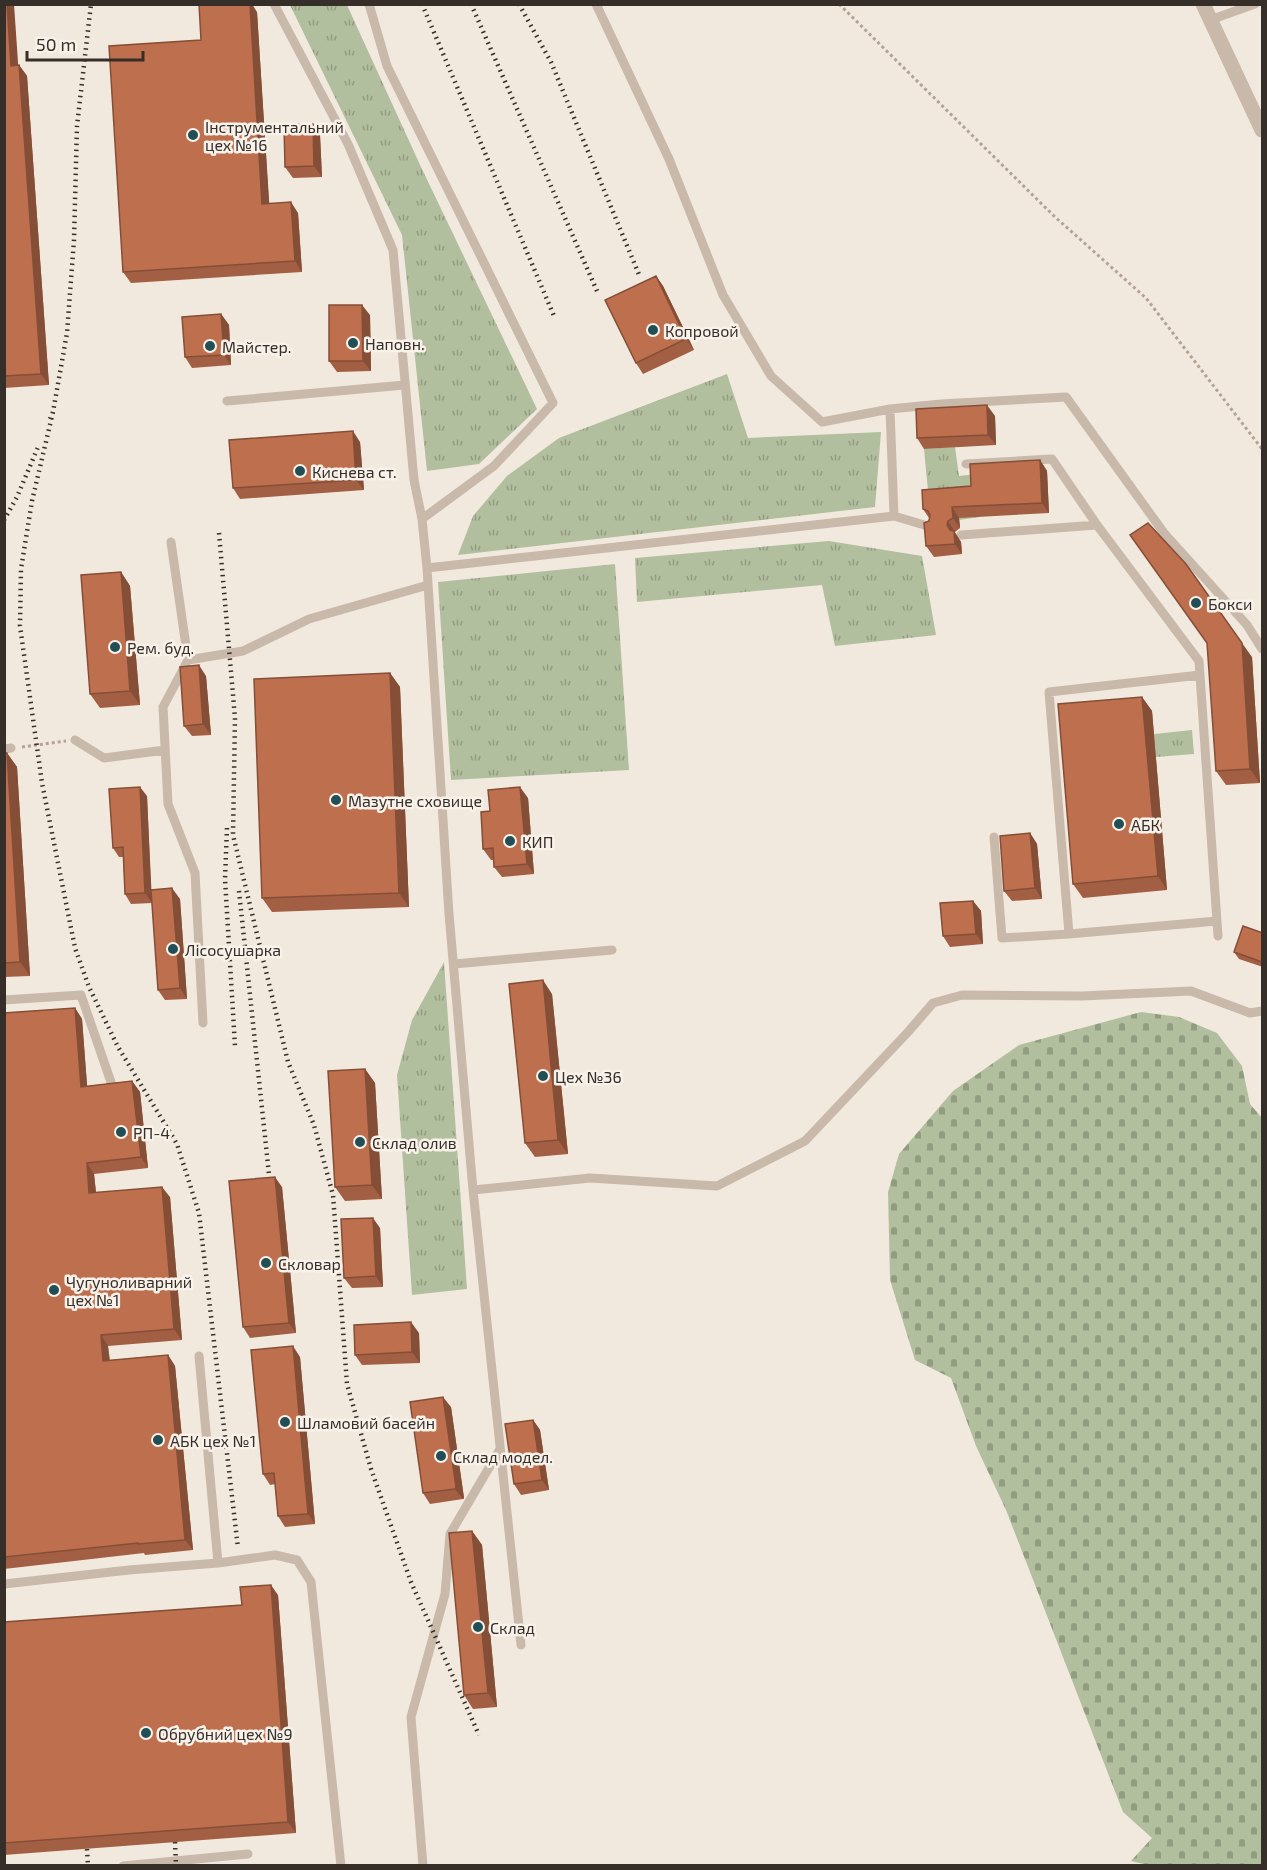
<svg xmlns="http://www.w3.org/2000/svg" width="1267" height="1870" font-family="'Exo 2',sans-serif">
<style>
.grass{fill:url(#grass-tufts)}
.cemetery{fill:url(#cemetery-stones)}
.lines{fill:none;stroke-linecap:round;stroke-linejoin:round}
.path{stroke:#b4a394;stroke-width:3;stroke-dasharray:3 3;stroke-linecap:butt}
.lane{stroke:#c8b9aa;stroke-width:9}
.street{stroke:#c8b9aa;stroke-width:15}
.rail{stroke:#362e29;stroke-width:4.5;stroke-dasharray:1.5 4.5;stroke-linecap:butt}
.wall{fill:#a35f43}
.shaded-wall{fill:#854e37}
.building{fill:#be6f4e;stroke:#854e37;stroke-width:1.5}
.poi-dot{fill:#214f55;stroke:#f9f2ea;stroke-width:2}
.labels{text-anchor:middle;dominant-baseline:central;stroke-width:5;stroke-linejoin:round;paint-order:stroke}
.poi-label{font-size:16px;fill:#362e29;stroke:#f9f2ea;text-anchor:start}
</style>
<defs>
<pattern id="grass-tufts" width="24" height="20" patternUnits="userSpaceOnUse" patternTransform="scale(1.5)"><rect width="24" height="20" fill="#b2bf9e"/><path d="M3 7l-1-3M5 7V3M7 7l1-3M15 17l-1-3M17 17v-4M19 17l1-3" fill="none" stroke="#929c81"/></pattern>
<pattern id="cemetery-stones" width="16" height="16" patternUnits="userSpaceOnUse" patternTransform="scale(1.5)"><rect width="16" height="16" fill="#b2bf9e"/><path d="M2 7V4a2 2 0 0 1 4 0v3zM10 15v-3a2 2 0 0 1 4 0v3z" fill="#929c81"/></pattern>
</defs>
<rect width="100%" height="100%" fill="#f1e9dd"/>
<path class="grass" d="M290 5H347L421 167 537 409 479 464 427 471 402 235Z
M727 374 748 438 881 432 875 507 458 555 473 516 507 476 559 438Z
M955 447 959 476 977 474 980 517 959 520 929 501 924 449Z
M829 541 922 556 936 635 835 646 822 585 637 602 635 558Z
M615 564 629 770 451 780 438 582Z
M1192 730 1194 754 1156 757 1154 734Z
M444 962 467 1289 412 1295 397 1075 412 1020Z"/>
<path class="cemetery" d="M1141 1012 1179 1017 1217 1033 1242 1066 1250 1104 1262 1118V1865L1152 1866 1131 1861 1152 1838 1123 1812 1006 1510 976 1446 951 1378 915 1360 890 1280 888 1192 899 1154 953 1091 1019 1045Z"/>
<g class="lines">
<path class="path" d="M839 4 1055 217 1146 298 1262 449
M22 747 66 741"/>
<path class="lane" d="M274 4 348 144 393 250 414 480 422 519 427 568 449 914 473 1190 521 1645
M369 4 387 66 553 403 494 466 422 519
M596 4 669 159 723 295 771 376 822 422 890 409
M1210 20 1255 4
M227 401 405 385
M894 516 890 409 941 404 1066 397 1164 533 1247 625 1262 649
M1097 525 1199 661 1218 936
M961 535 1097 525 1052 459 966 464
M171 542 188 660 163 707 168 804 195 873 203 1023
M427 568 894 516 931 527
M188 660 243 651 309 619 428 585
M1200 675 1049 692 1069 934 1217 921
M75 740 104 758 165 750
M4 749 11 748
M994 837 1002 938 1069 934
M454 964 612 950
M4 1000 81 995 113 1088
M473 1190 590 1178 717 1186 805 1141 908 1032 933 1003 962 995 1082 996 1191 991 1250 1013 1262 1011
M199 1356 218 1563
M4 1584 129 1570 218 1563 275 1555 297 1560 311 1582 341 1866
M123 1866 248 1854
M423 1866 411 1717 445 1594 450 1534 500 1449"/>
<path class="street" d="M1203 4 1262 130"/>
<path class="rail" d="M422 4 554 316
M471 4 597 291
M519 4 551 62 640 277
M53 412 32 501 21 569 20 626 42 783 75 948 89 987 118 1047 177 1144 199 1213 238 1548
M50 419 53 412 67 333 74 240 77 126 91 4
M4 520 17 497 38 447
M219 533 235 718 233 835 288 1062 314 1125 333 1195 347 1384 371 1469 411 1582 479 1735
M227 828 225 879 235 1046
M239 891 270 1184
M175 1842 176 1866
M87 1849 88 1866"/>
</g>
<path class="wall" d="M4 4 18 65H19L27 76 49 385 4 388Z
M257 12 269 204 298 213 302 272 131 283 123 272 201 40Z
M313 124 320 135 322 177 293 178 285 167Z
M656 276 663 286 694 350 643 374 636 363Z
M221 314 229 325 231 365 192 368 185 357Z
M370 315 371 371 337 372 329 361Z
M995 416 996 445 924 449 917 438Z
M360 442 364 490 240 499 233 488Z
M1040 460 1047 471 1049 513 959 518 960 528 955 532V533L961 542 962 554 934 557 926 546 929 518 923 509 971 486Z
M121 572 130 586 140 705 100 708 90 694Z
M1252 657 1260 783 1226 785 1216 771Z
M390 673 400 687 409 907 272 912 262 898Z
M206 676 211 735 192 736 184 726Z
M1142 697 1152 711 1167 890 1083 898 1073 884Z
M4 753H7L17 767 30 976 4 977Z
M147 796 151 889 180 899 187 999 165 1000 158 990 152 903 131 904 125 894 123 857H119L113 848Z
M528 798 534 874 502 877 494 867V860H491L483 849 490 811Z
M1030 833 1037 844 1042 899 1012 901 1004 891Z
M973 901 981 911 983 944 950 947 943 936Z
M1263 933V967L1239 959 1234 952Z
M552 994 568 1154 535 1157 525 1143Z
M75 1008 82 1019 87 1086 132 1081 140 1092 148 1168 94 1174 96 1192 170 1197 182 1340 108 1346 110 1360 168 1355 175 1366 193 1550 145 1555 144 1553 4 1569V1013Z
M365 1069 375 1083 382 1199 345 1201 335 1187Z
M282 1187 296 1333 250 1338 243 1327Z
M380 1228 383 1287 352 1288 344 1278Z
M419 1333 420 1363 362 1365 355 1355Z
M300 1357 315 1524 285 1527 278 1516 275 1484 270 1485 263 1474Z
M451 1407 464 1498 463 1499 430 1504 423 1493Z
M533 1420 540 1430 549 1490 521 1495 514 1484Z
M472 1531 482 1545 497 1707 473 1709 464 1695Z
M278 1595 296 1833 4 1855V1622L242 1605Z"/>
<path class="shaded-wall" d="M7 4H14L19 77 11 66Z
M250 4H252L257 12 270 215 262 204Z
M19 65 27 76 49 385 41 374Z
M313 124 320 135 322 177 314 166Z
M291 202 298 213 302 272 295 261Z
M656 276 663 286 694 350 686 339Z
M362 305 370 315 371 371 363 361Z
M221 314 229 325 231 365 224 355Z
M987 405 995 416 996 445 988 435Z
M353 431 360 442 364 490 356 480Z
M1040 460 1047 471 1049 513 1042 503Z
M952 507 959 518 960 528 953 518Z
M948 521 961 542 962 554 955 544 947 525Z
M121 572 130 586 140 705 130 691Z
M1242 643 1252 657 1260 783 1250 769Z
M199 665 206 676 211 735 203 724Z
M390 673 400 687 409 907 399 893Z
M1142 697 1152 711 1167 890 1158 876Z
M7 753 17 767 30 976 20 962Z
M140 787 147 796 152 903 145 893Z
M520 787 528 798 534 874 527 864Z
M1030 833 1037 844 1042 899 1035 888Z
M172 888 180 899 187 999 180 988Z
M973 901 981 911 983 944 976 934Z
M543 980 552 994 568 1154 558 1140Z
M75 1008 82 1019 88 1097 81 1087Z
M365 1069 375 1083 382 1199 372 1185Z
M132 1081 140 1092 148 1168 141 1157Z
M87 1163 94 1174 97 1203 89 1193Z
M275 1177 282 1187 296 1333 289 1323Z
M162 1187 170 1197 182 1340 174 1329Z
M373 1218 380 1228 383 1287 376 1276Z
M411 1322 419 1333 420 1363 412 1352Z
M101 1335 108 1346 110 1372 103 1361Z
M293 1346 300 1357 315 1524 308 1514Z
M168 1355 175 1366 193 1550 185 1540Z
M443 1397 451 1407 464 1498 463 1499 455 1489Z
M533 1420 540 1430 549 1490 542 1480Z
M472 1531 482 1545 497 1707 488 1693Z
M271 1585 278 1595 296 1833 288 1822Z"/>
<path class="building" d="M4 4H7L11 66 19 65 41 374 4 376Z
M199 4H250L262 204 291 202 295 261 123 272 109 46 201 40Z
M313 124 314 166 285 167 284 125Z
M656 276 686 339 636 363 605 300Z
M329 305H362L363 361H329Z
M221 314 224 355 185 357 182 317Z
M987 405 988 435 917 438 916 409Z
M353 431 356 480 233 488 229 440Z
M1040 460 1042 503 952 507 953 518 948 521 947 525 950 530 954 531 955 544 926 546 924 523 929 521 930 515 928 511 923 509 922 490 971 486 970 464Z
M1148 523 1186 564 1242 643 1250 769 1216 771 1207 643 1130 535Z
M121 572 130 691 90 694 81 575Z
M199 665 203 724 184 726 180 667Z
M390 673 399 893 262 898 254 679Z
M1142 697 1158 876 1073 884 1058 704Z
M4 753H7L20 962 4 963Z
M140 787 145 893 125 894 123 847 113 848 109 789Z
M520 787 527 864 494 867 493 848 483 849 481 812 490 811 488 790Z
M1030 833 1035 888 1004 891 1000 836Z
M172 888 180 988 158 990 151 890Z
M973 901 976 934 943 936 940 903Z
M1243 926 1263 933 1262 962 1234 952Z
M543 980 558 1140 525 1143 509 984Z
M75 1008 81 1087 132 1081 141 1157 87 1163 89 1193 162 1187 174 1329 101 1335 103 1361 168 1355 185 1540 138 1544V1543L4 1557V1013Z
M365 1069 372 1185 335 1187 328 1071Z
M275 1177 289 1323 243 1327 229 1181Z
M373 1218 376 1276 344 1278 341 1219Z
M411 1322 412 1352 355 1355 354 1325Z
M293 1346 308 1514 278 1516 274 1473 263 1474 251 1350Z
M443 1397 456 1487 455 1489 423 1493 410 1402Z
M533 1420 542 1480 514 1484 505 1424Z
M472 1531 488 1693 464 1695 449 1533Z
M271 1585 288 1822 4 1843V1622L242 1605 240 1587Z"/>
<g class="poi-dot">
<circle cx="193" cy="135" r="6"/>
<circle cx="653" cy="330" r="6"/>
<circle cx="353" cy="343" r="6"/>
<circle cx="210" cy="346" r="6"/>
<circle cx="300" cy="471" r="6"/>
<circle cx="1196" cy="603" r="6"/>
<circle cx="115" cy="647" r="6"/>
<circle cx="336" cy="800" r="6"/>
<circle cx="1119" cy="824" r="6"/>
<circle cx="510" cy="841" r="6"/>
<circle cx="173" cy="949" r="6"/>
<circle cx="543" cy="1076" r="6"/>
<circle cx="121" cy="1132" r="6"/>
<circle cx="360" cy="1142" r="6"/>
<circle cx="266" cy="1263" r="6"/>
<circle cx="54" cy="1290" r="6"/>
<circle cx="285" cy="1422" r="6"/>
<circle cx="158" cy="1440" r="6"/>
<circle cx="441" cy="1456" r="6"/>
<circle cx="478" cy="1627" r="6"/>
<circle cx="146" cy="1733" r="6"/>
</g>
<g class="labels">
<g class="poi-label">
<text x="205" y="126">Інструментальний<tspan x="205" dy="18">цех №16</tspan></text>
<text x="665" y="330">Копровой</text>
<text x="365" y="343">Наповн.</text>
<text x="222" y="346">Майстер.</text>
<text x="312" y="471">Киснева ст.</text>
<text x="1208" y="603">Бокси</text>
<text x="127" y="647">Рем. буд.</text>
<text x="348" y="800">Мазутне сховище</text>
<text x="1131" y="824">АБК</text>
<text x="522" y="841">КИП</text>
<text x="185" y="949">Лісосушарка</text>
<text x="555" y="1076">Цех №36</text>
<text x="133" y="1132">РП-4</text>
<text x="372" y="1142">Склад олив</text>
<text x="278" y="1263">Скловар</text>
<text x="66" y="1281">Чугуноливарний<tspan x="66" dy="18">цех №1</tspan></text>
<text x="297" y="1422">Шламовий басейн</text>
<text x="170" y="1440">АБК цех №1</text>
<text x="453" y="1456">Склад модел.</text>
<text x="490" y="1627">Склад</text>
<text x="158" y="1733">Обрубний цех №9</text>
</g>
</g>
<rect width="1267" height="1870" fill="none" stroke="#362e29" stroke-width="12"/>
<path d="M27 51v9h116v-9" fill="none" stroke="#362e29" stroke-width="3"/>
<text x="36" y="51" font-size="18" fill="#362e29" stroke="#f9f2ea" stroke-width="4.5" paint-order="stroke">50 m</text>
</svg>
